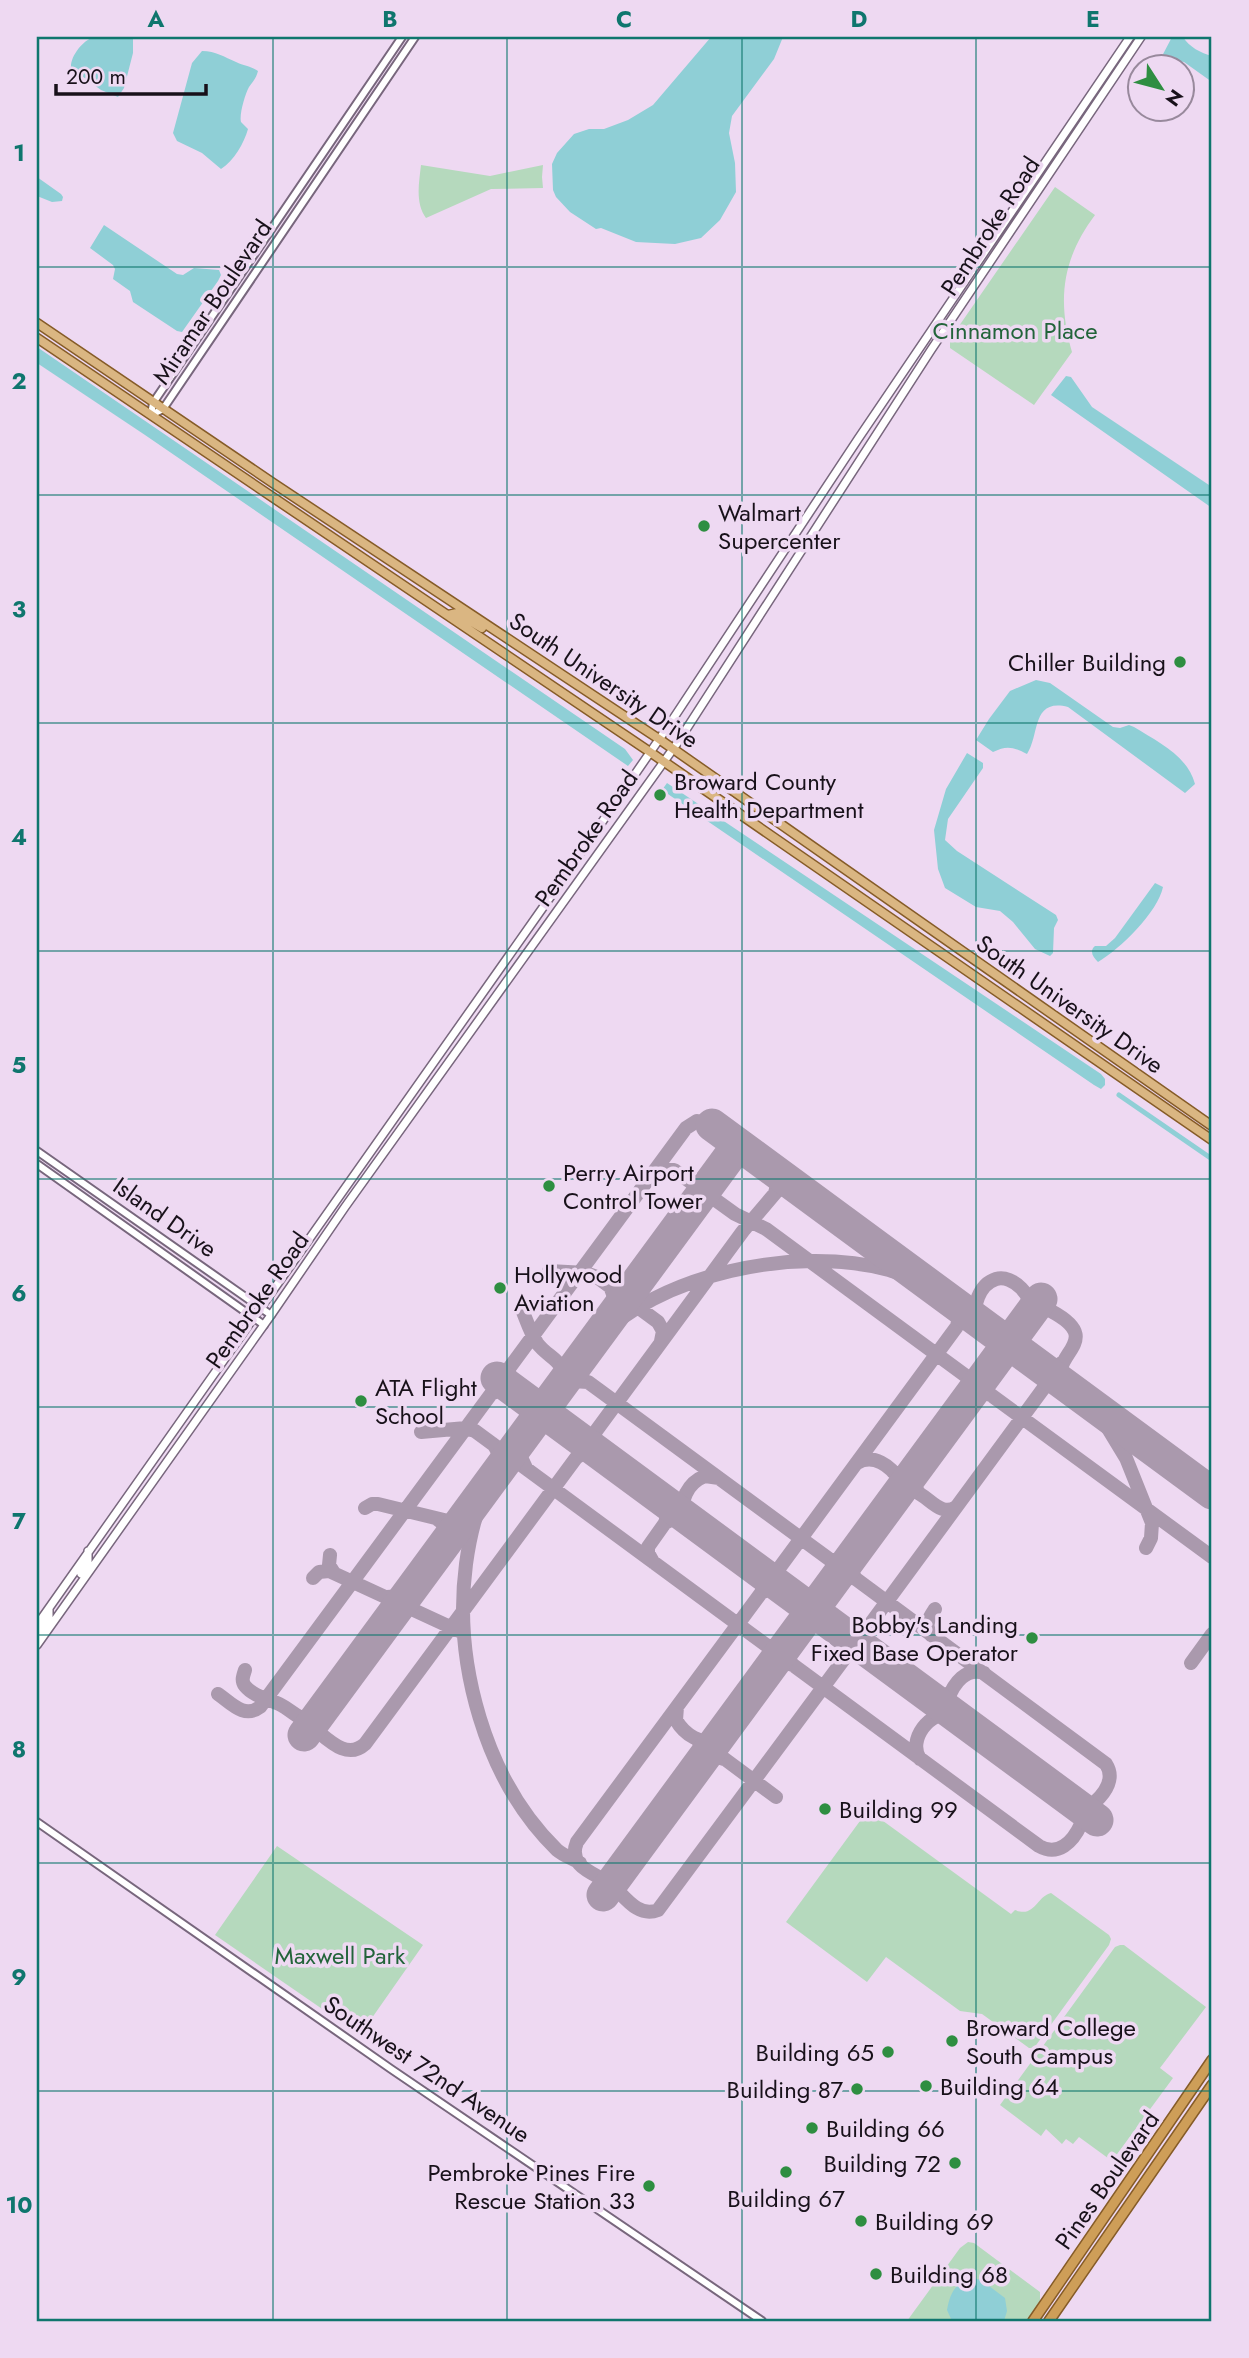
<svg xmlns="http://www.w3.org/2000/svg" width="1249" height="2358" font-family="Jost,sans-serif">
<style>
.green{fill:#b5d9bd}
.water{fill:#8fcfd6}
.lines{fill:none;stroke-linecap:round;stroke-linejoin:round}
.canal{stroke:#8fcfd6;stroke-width:5}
.taxiway{stroke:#aa99ad;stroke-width:14}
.runway{stroke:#aa99ad;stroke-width:33}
.tertiary-casing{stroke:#78677d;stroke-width:10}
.secondary-casing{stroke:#78677d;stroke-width:10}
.primary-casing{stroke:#865c28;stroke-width:11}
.trunk-casing{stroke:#865c28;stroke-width:12}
.tertiary{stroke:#fff;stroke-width:6}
.secondary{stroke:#fff;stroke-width:7}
.primary{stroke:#dab682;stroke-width:8}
.trunk{stroke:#ce9e58;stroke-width:9}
.grid{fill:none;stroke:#0f766e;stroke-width:2;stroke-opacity:0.55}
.poi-dot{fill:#2e8e41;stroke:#eed9f2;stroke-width:2.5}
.labels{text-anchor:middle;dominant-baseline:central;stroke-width:7;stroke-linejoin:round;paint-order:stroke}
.street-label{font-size:24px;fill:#18111a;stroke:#eed9f2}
.park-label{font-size:24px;fill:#22643a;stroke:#eed9f2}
.poi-label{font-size:24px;fill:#18111a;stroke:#eed9f2;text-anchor:start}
.neatline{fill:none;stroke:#0f766e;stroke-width:2.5}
.grid-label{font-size:23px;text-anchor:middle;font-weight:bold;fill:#0f766e}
</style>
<rect width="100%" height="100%" fill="#eed9f2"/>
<path class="green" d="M421 165 490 176 543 165 542 177 543 188 491 189 426 218C415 203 419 183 421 165Z
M1055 187 1095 215C1062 259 1057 300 1072 352L1034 405 950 348V339Z
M868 1810 1011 1914 1015 1910C1035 1918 1036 1897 1051 1893L1109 1935 1111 1939 1109 1945 1034 2048H1029L982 2014 960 2011 886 1957 867 1982 786 1922Z
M277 1846 423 1945 360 2035 215 1935Z
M1120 1945H1124L1206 2007 1160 2068 1173 2078 1112 2161 1079 2137 1073 2144 1066 2139 1062 2144 1046 2129 1041 2136 1000 2105 1115 1947Z
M968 2242 974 2243 1040 2292V2301L1027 2321H907L960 2248Z"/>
<path class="water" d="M93 37H133V53L124 88 118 97 101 90 71 68C70 56 83 41 93 37Z
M711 37H783L774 59 732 116 729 133 735 163 736 192 720 220 701 238 675 244 636 242 601 228 596 229 570 212 556 197 553 190 552 164 557 153 574 134 589 129H604L628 120 653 105Z
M1172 37H1183C1189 47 1201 53 1212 56V82L1184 62 1161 58Z
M202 51C216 51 224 57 236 62 244 66 251 66 258 71 256 79 253 81 249 87 245 94 239 115 241 122L248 129C244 143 234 161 221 169L202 153 177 141 173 133 192 63Z
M37 177 61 194 63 197 62 201 52 202 37 196Z
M104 225 177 274 183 275 194 268 219 270 221 275 218 281 182 332 177 331 133 302 130 291 113 279 115 269 113 265 90 248Z
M37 347 625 749 633 760 628 766 145 435 37 363Z
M1066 376 1071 377 1092 407 1212 487V508L1051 395Z
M1036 680 1050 683 1113 727 1120 728 1129 725 1134 727C1158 742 1187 755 1195 784L1185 793 1068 707C1031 698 1040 735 1027 754 1013 747 1007 745 993 752L976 740 989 719 1010 691Z
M967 753 983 763V768L948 819 945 840 957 851 1056 915 1058 920 1054 928 1053 953 1050 956 1035 949 1013 922 1000 911 976 907 945 888 938 869 934 830 946 789Z
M667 783 1101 1074 1105 1079V1085L1101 1089 1094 1085 662 790Z
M1155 883 1163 887C1158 912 1120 949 1098 962 1093 957 1089 951 1095 946H1106L1115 938Z
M968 2277 981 2280 1005 2298 1007 2311 1004 2321H952L947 2310C950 2294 954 2286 968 2277Z"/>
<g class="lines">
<path class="canal" d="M1119 1095 1212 1159"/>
<path class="taxiway" d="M767 1166 779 1179 775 1193
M652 1175 664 1168 674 1170 735 1214 766 1229 966 1376 971 1386 969 1397 978 1392 991 1395 1212 1557
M549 1271 586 1273 597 1277 658 1322 663 1331 661 1341
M610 1286 616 1302 610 1319
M954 1303 960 1314 957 1326
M1030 1314C1037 1309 1043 1307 1051 1311 1109 1342 1044 1355 1065 1385
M979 1321C970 1308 980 1284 996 1279 1013 1274 1035 1297 1030 1314
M591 1344C659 1273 796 1245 889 1270 906 1275 922 1283 938 1292
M1041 1367 1053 1369 1063 1362
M512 1390 507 1380 510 1367 686 1128 697 1121 712 1125
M1073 1391 1106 1425 1126 1458 1152 1523 1151 1538 1146 1548
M421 1432 466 1428 475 1431 766 1645 776 1648 787 1644V1657L793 1665 1039 1846C1058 1857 1073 1842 1081 1824 1082 1821 1082 1817 1083 1813 1086 1808 1091 1806 1095 1802 1106 1792 1115 1778 1106 1764L856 1579 850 1570V1559L840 1562 829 1559 588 1382 572 1381 559 1389C570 1359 550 1361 537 1343 531 1334 527 1322 523 1312
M524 1436 519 1453 526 1468
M493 1444C498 1450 500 1456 499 1464 497 1476 487 1486 483 1497 474 1518 469 1542 466 1564 453 1662 485 1780 557 1850 564 1856 572 1858 580 1863
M857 1463C873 1453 891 1466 899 1480L898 1494
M893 1472 903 1475 914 1472 913 1485 919 1493
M898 1494C922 1478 935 1521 956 1507
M663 1501 668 1513 665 1523
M365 1508 372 1504H378L448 1521 459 1518 470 1510
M686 1518C677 1502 689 1482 705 1476L719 1478
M437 1519C447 1525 449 1534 444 1545
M330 1555 329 1565 334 1573
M653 1562 648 1553V1547L665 1523 676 1517 686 1518
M313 1578 319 1572 329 1571 459 1631
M834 1580 846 1576 856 1579
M761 1593 772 1587 781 1588 777 1578 780 1567
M387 1597 401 1596 415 1584
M844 1634 856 1636 866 1630
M931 1635C924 1625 929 1618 935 1609
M869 1653 857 1650 847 1655 658 1910C638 1918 625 1897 612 1885 599 1874 566 1869 577 1842L761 1593 764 1584 760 1572 771 1573 780 1567 958 1325 968 1320 979 1321
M869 1653 863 1642 866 1630 1043 1389 1051 1383 1065 1385
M1191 1663 1212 1634
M771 1667 781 1662 793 1665
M245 1670C243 1676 241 1681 245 1686 254 1697 269 1699 281 1705 291 1710 299 1720 311 1721L322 1710
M218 1694C231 1703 244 1719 260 1707L491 1394 502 1388 512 1390
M929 1697 940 1699 951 1692
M677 1707 676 1720C684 1734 702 1747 718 1738L717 1748 722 1757 776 1797
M311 1726C327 1738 346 1761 365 1744L576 1458 585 1452H597L593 1441 596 1431 743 1231 777 1191 793 1185
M697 1739 703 1748 702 1760 714 1756 724 1759
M920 1759C907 1740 930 1710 952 1714L948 1699C954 1683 966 1667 984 1673"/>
<path class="runway" d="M712 1125 1212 1493
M497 1378 1097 1820
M304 1735 738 1145
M603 1895 1041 1299"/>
<g class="tertiary-casing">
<path id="tertiary" d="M151 415 163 409 415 37
M151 415 153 403 402 37
M37 1151 271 1315
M37 1164 264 1325
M37 1822 391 2069 762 2321"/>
</g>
<g class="secondary-casing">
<path id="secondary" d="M81 1574 88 1563V1551
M37 1625 544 906 669 725 858 439 1130 37
M37 1634 49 1617V1609
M37 1645 271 1315 345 1207 678 742 931 350 1141 37"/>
</g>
<g class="primary-casing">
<path id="primary" d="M37 323 273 483 659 739 1212 1126
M37 338 650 752 1212 1140
M448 615 457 613 482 628"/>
</g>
<g class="trunk-casing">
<path id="trunk" d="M1033 2321 1212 2060
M1049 2321 1212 2085"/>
</g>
<use href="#tertiary" class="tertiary"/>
<use href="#secondary" class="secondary"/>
<use href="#primary" class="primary"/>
<use href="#trunk" class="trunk"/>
</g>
<path class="grid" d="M273 37V2321M507 37V2321M742 37V2321M976 37V2321M37 267H1212M37 495H1212M37 723H1212M37 951H1212M37 1179H1212M37 1407H1212M37 1635H1212M37 1863H1212M37 2091H1212"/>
<g class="poi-dot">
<circle cx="704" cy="526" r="7"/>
<circle cx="1180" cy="662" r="7"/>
<circle cx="660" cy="795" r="7"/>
<circle cx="549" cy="1186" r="7"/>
<circle cx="500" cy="1288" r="7"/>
<circle cx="361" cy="1401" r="7"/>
<circle cx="1032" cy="1638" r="7"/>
<circle cx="825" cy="1809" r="7"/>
<circle cx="952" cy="2041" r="7"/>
<circle cx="888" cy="2052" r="7"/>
<circle cx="926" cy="2086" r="7"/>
<circle cx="857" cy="2089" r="7"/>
<circle cx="812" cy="2128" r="7"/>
<circle cx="955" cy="2163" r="7"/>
<circle cx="786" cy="2172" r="7"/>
<circle cx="649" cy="2186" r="7"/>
<circle cx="861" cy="2221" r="7"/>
<circle cx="876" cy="2274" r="7"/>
</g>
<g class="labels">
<g class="street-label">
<text transform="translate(990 226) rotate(-57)">Pembroke Road</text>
<text transform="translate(212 302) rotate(-56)">Miramar Boulevard</text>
<text transform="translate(604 680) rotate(34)">South University Drive</text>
<text transform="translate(586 838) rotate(-55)">Pembroke Road</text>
<text transform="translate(1070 1004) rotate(35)">South University Drive</text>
<text transform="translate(165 1217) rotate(35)">Island Drive</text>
<text transform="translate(257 1300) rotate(-55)">Pembroke Road</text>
<text transform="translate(427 2069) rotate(34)">Southwest 72nd Avenue</text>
<text transform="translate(1107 2180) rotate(-55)">Pines Boulevard</text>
</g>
<g class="park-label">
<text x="1015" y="330">Cinnamon Place</text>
<text x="340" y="1955">Maxwell Park</text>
</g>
<g class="poi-label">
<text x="718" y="512">Walmart<tspan x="718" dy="28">Supercenter</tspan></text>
<text x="1166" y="662" text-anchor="end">Chiller Building</text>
<text x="674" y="781">Broward County<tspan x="674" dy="28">Health Department</tspan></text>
<text x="563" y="1172">Perry Airport<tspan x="563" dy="28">Control Tower</tspan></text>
<text x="514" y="1274">Hollywood<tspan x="514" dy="28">Aviation</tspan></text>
<text x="375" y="1387">ATA Flight<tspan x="375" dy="28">School</tspan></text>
<text x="1018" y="1624" text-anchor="end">Bobby's Landing<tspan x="1018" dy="28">Fixed Base Operator</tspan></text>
<text x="839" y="1809">Building 99</text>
<text x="966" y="2027">Broward College<tspan x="966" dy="28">South Campus</tspan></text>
<text x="874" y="2052" text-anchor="end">Building 65</text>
<text x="940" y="2086">Building 64</text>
<text x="843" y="2089" text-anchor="end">Building 87</text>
<text x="826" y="2128">Building 66</text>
<text x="941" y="2163" text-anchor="end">Building 72</text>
<text x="635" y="2172" text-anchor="end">Pembroke Pines Fire<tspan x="635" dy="28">Rescue Station 33</tspan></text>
<text x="786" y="2198" text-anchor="middle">Building 67</text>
<text x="875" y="2221">Building 69</text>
<text x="890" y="2274">Building 68</text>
</g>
</g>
<rect width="1249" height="2358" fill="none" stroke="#eed9f2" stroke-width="77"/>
<g transform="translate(1161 88) rotate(126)"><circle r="33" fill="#eed9f2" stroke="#98899c" stroke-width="2"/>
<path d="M0-5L12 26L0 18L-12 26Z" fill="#2e8e41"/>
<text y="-10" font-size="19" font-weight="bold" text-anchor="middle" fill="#18111a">N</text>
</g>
<path d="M56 84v10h150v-10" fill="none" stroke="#18111a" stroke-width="3.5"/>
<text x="66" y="84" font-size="21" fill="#18111a" stroke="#eed9f2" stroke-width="5" paint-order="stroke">200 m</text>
<rect x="38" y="38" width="1172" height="2282" class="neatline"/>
<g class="grid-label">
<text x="156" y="27">A</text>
<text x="390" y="27">B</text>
<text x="624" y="27">C</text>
<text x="859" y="27">D</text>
<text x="1093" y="27">E</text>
<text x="19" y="161">1</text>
<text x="19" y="389">2</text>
<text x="19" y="617">3</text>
<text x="19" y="845">4</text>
<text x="19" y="1073">5</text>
<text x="19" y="1301">6</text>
<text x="19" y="1529">7</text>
<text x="19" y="1757">8</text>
<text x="19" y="1985">9</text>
<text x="19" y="2213">10</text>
</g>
</svg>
